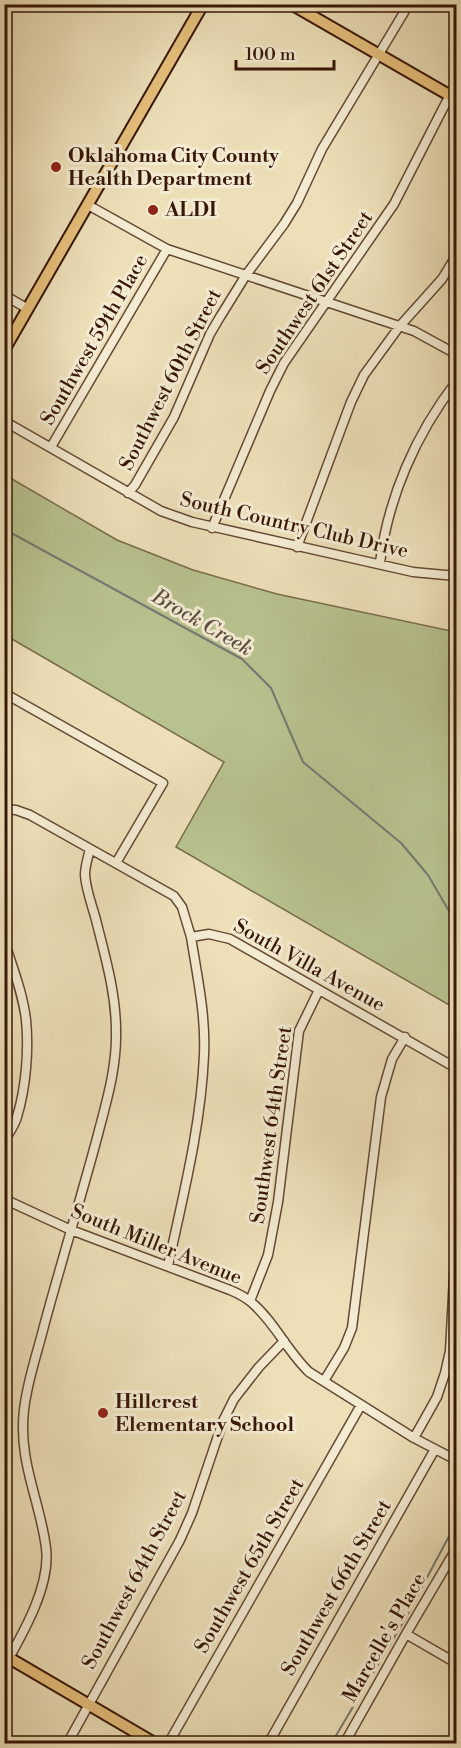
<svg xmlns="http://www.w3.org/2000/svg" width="461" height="1748" font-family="'Libre Bodoni',serif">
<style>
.grass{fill:#b8c28f;stroke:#786c4c;stroke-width:1.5}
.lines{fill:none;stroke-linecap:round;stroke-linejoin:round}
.stream{stroke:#757972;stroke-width:2}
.minor-casing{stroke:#654934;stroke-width:11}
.major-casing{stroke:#381708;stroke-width:14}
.minor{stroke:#f3ebd2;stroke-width:8}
.major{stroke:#e6c07c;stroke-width:10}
.poi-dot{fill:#8f2418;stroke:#f3ebd2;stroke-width:2}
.labels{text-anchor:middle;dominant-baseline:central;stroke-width:6;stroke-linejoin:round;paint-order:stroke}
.poi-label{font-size:20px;font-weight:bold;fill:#381708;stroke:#f3ebd2;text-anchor:start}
.street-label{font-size:20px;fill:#381708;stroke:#f3ebd2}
.water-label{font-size:21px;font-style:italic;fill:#5b5046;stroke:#f3ebd2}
</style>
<rect width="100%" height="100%" fill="#ede0b9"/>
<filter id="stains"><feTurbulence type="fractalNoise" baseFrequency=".00333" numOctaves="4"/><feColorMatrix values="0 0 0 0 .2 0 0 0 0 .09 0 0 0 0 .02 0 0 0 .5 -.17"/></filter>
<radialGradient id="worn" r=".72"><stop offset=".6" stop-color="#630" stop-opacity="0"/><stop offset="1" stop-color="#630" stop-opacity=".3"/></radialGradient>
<path class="grass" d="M5 475 117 540 193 570 277 594 456 632V1009L176 847 224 762 5 635Z"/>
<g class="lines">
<path class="stream" d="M4 529 242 659 271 688 303 762 401 843 428 875 456 923
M331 1744 405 1619 456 1523"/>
<g class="minor-casing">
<path id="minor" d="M88 205 167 249 414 331 456 354
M4 295 28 309
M4 421 161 511 192 522 413 572 456 576
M51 447 167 249
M128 493 135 485 174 417 210 334 220 317 246 275 284 224 297 203 322 149 409 4
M212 528 270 391 284 363 394 204 456 83
M297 547 351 402 364 375 399 327 442 279 456 256
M380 563C388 497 416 434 456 382
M4 693 163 783 116 863
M4 809 16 810 30 815 174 896 182 907 191 937 209 934 230 939 456 1068
M4 940C12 966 23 993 26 1020 29 1050 26 1087 17 1117 15 1125 9 1133 4 1141
M4 1199 71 1230 230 1290C237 1293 245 1297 251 1302 274 1321 287 1351 309 1372L414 1438 456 1460
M168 1266C183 1196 201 1126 204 1055 206 1016 197 975 191 937
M250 1301 268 1255 278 1202 299 1031 319 990
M324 1381 344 1348 352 1328 381 1097 392 1059 405 1037
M414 1438 437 1397 445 1373 450 1351 456 1239
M406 1634 456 1663
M4 1667C22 1635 51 1586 46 1548 40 1500 18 1462 24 1410 27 1382 37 1354 44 1326 61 1263 80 1201 97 1138 106 1103 117 1068 116 1031 116 993 105 956 96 920 92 905 86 890 85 875 85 866 88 857 90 849
M67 1744 180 1540 192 1513 223 1421 234 1399 259 1367 284 1341
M168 1744 361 1405
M268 1744 435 1449
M344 1744 406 1634 456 1549"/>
</g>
<g class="major-casing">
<path id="major" d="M291 4 456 99
M4 350 203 4
M4 1655 156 1744"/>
</g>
<use href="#minor" class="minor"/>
<use href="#major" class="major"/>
</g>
<g class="poi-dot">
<circle cx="56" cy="167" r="6"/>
<circle cx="153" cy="210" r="6"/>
<circle cx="103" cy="1413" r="6"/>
</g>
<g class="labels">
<g class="poi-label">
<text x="68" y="156">Oklahoma City County<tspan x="68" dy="23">Health Department</tspan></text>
<text x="165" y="210">ALDI</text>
<text x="115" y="1402">Hillcrest<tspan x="115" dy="23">Elementary School</tspan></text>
</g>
<g class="street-label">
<text transform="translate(315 293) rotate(-56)">Southwest 61st Street</text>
<text transform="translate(95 340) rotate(-60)">Southwest 59th Place</text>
<text transform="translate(171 380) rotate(-63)">Southwest 60th Street</text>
<text transform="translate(294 526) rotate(13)">South Country Club Drive</text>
<text transform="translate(309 966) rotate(29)">South Villa Avenue</text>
<text transform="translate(272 1125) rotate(-82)">Southwest 64th Street</text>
<text transform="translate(156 1245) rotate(22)">South Miller Avenue</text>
<text transform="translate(250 1566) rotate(-60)">Southwest 65th Street</text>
<text transform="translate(135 1580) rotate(-62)">Southwest 64th Street</text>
<text transform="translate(337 1588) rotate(-60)">Southwest 66th Street</text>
<text transform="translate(385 1638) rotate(-60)">Marcelle's Place</text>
</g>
<g class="water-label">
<text transform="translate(202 623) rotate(30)">Brock Creek</text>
</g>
</g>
<rect width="461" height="1748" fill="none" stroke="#ede0b9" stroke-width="24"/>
<rect x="6" y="6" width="449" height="1736" fill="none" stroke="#381708" stroke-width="3"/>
<rect x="12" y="12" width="437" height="1724" fill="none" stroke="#381708" stroke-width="1.5"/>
<path d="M236 60v9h98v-9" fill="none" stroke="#381708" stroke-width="3"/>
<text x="245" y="60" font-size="18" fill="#381708" stroke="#f3ebd2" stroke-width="4.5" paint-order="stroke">100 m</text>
<rect width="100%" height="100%" filter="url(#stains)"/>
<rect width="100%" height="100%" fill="url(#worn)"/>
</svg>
